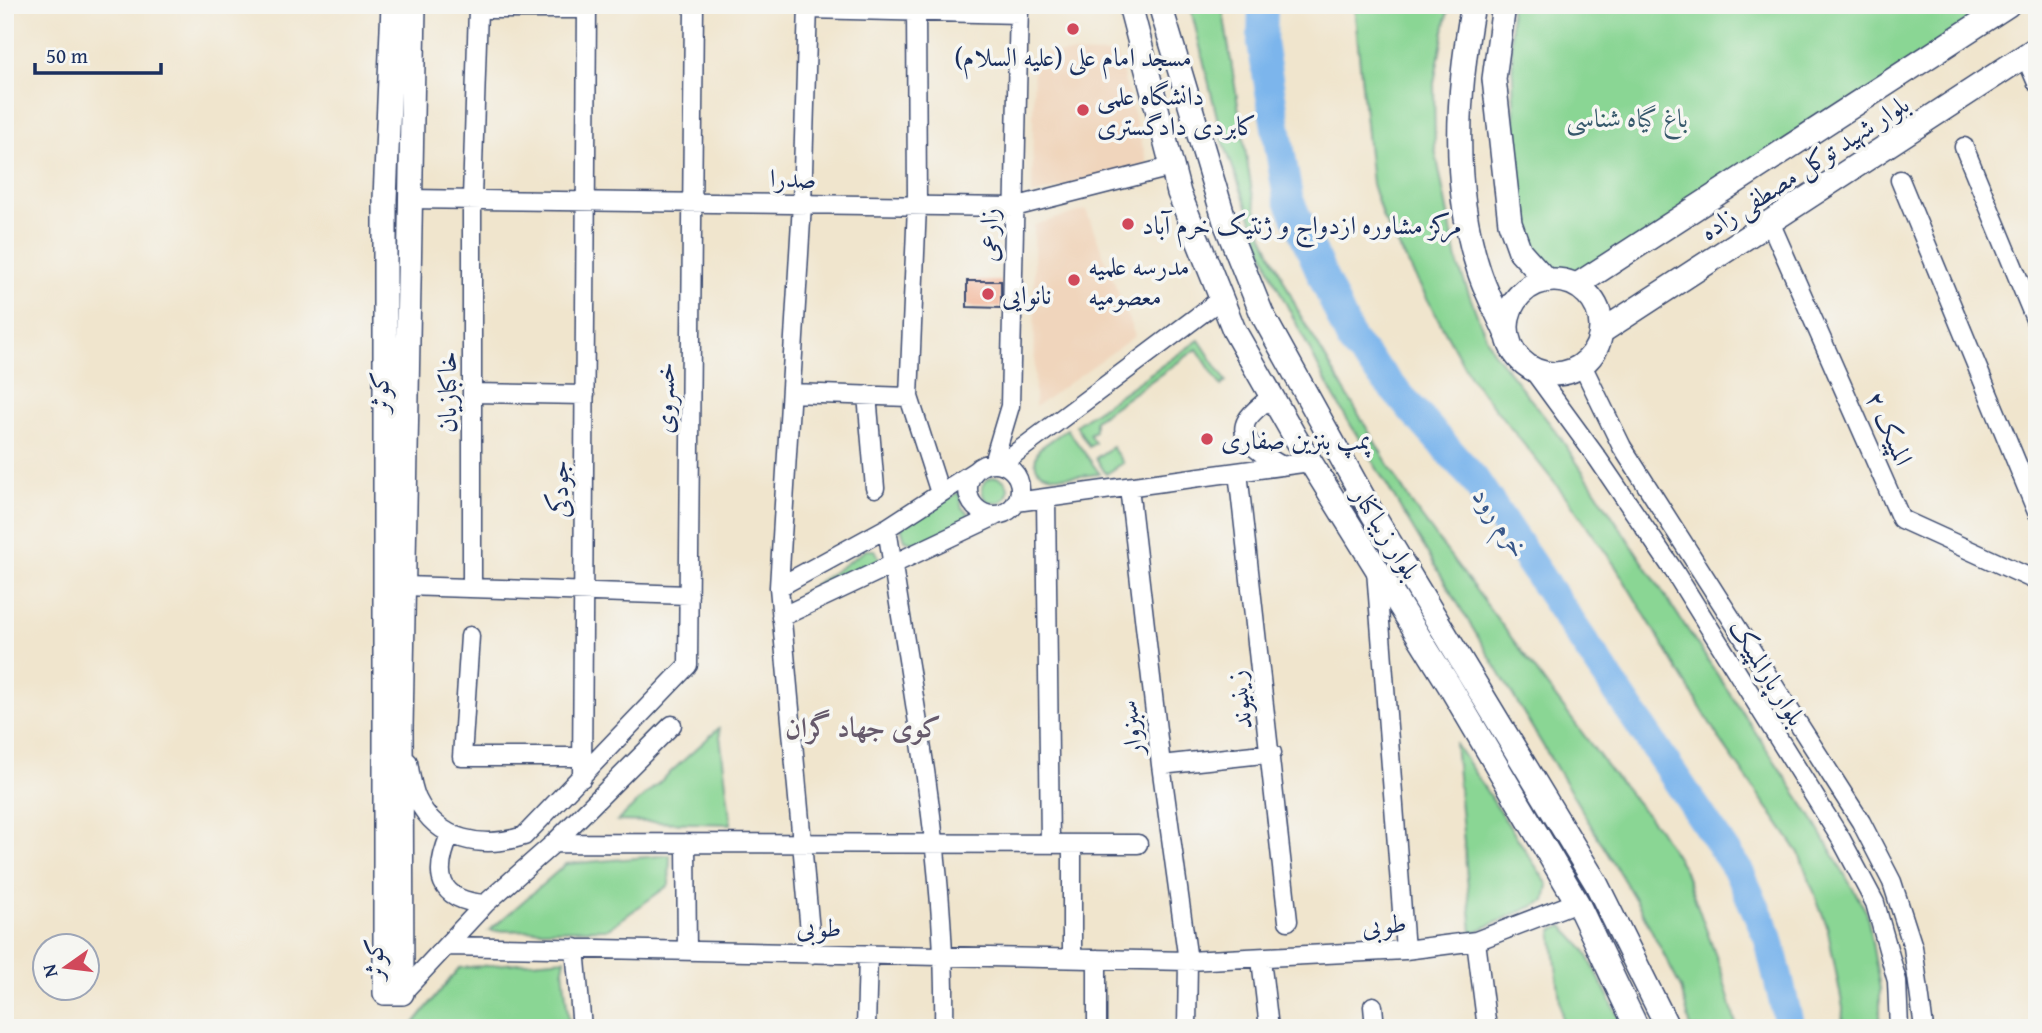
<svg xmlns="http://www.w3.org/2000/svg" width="2042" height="1033" font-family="'Gentium Book Plus',Amiri,serif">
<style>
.built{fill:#f0d5bc}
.green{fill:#8ad694;stroke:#528279;stroke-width:2}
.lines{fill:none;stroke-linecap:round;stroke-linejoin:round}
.river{stroke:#7bb5ec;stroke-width:30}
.building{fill:#f2a987}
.minor-casing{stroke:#3b4a6f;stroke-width:21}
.major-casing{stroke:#3b4a6f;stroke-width:26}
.minor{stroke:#fff;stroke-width:18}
.major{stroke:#fff;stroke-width:23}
.poi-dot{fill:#d1495b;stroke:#f6f6f2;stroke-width:2.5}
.labels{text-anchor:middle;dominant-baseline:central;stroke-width:7;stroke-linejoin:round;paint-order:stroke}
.poi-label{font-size:26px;fill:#1b2f5e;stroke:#f6f6f2;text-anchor:start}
.park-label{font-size:26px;fill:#37596c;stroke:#f6f6f2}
.street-label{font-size:26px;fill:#1b2f5e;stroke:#f6f6f2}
.water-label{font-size:28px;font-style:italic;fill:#385789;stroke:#f6f6f2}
.neighbourhood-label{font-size:28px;font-weight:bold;fill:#665a6c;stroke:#f6f6f2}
</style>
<rect width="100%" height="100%" fill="#f6f6f2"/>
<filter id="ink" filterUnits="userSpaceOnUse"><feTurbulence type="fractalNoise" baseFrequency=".0143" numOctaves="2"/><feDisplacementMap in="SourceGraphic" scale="14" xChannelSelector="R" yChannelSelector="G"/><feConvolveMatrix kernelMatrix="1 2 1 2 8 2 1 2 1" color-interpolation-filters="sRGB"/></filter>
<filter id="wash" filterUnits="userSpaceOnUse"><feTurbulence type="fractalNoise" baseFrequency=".00686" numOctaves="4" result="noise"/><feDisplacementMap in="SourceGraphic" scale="28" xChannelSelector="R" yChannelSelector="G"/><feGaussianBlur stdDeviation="1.57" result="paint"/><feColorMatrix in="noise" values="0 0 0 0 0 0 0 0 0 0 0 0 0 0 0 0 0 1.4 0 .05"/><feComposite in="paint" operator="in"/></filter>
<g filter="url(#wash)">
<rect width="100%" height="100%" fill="#f0e5cd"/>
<path class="built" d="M1034 53 1117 54 1148 165 1032 195Z
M1086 210 1135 336 1035 407 1034 225Z"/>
<path class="green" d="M1190 5H1222L1252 192 1263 236 1300 315 1411 503 1612 773 1658 828 1684 869 1721 970 1737 1028H1691L1681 988 1638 904 1334 397 1274 280 1222 138Z
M1354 5H1449L1434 83 1435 149 1458 265 1479 320 1492 350 1558 434 1811 816 1867 913 1880 989V1028H1842L1843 1008 1827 926 1799 853 1720 740 1616 567 1570 502 1470 377 1383 218 1372 184Z
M1510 5H2005L1577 285 1520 251Z
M1199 340 1226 381 1221 386 1197 349 1095 420V431L1089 434 1095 443 1089 447 1076 425Z
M1067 429 1100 474C1081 475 1020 487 1039 449Z
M1112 447 1123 463 1106 474 1096 458Z
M982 490a13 13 0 1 1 26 0a13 13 0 1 1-26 0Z
M959 492 962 508 974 518 918 544 905 540 901 527Z
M866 550H875L881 561 798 596Z
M719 728 731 824 617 821Z
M1455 743 1548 885 1545 901 1472 933Z
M670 855 669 885 608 929 489 931 566 864Z
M1563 926 1585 950 1624 1028H1563L1552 930Z
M565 959 563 969 569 1024 563 1028H410L459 968Z"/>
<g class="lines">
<path class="river" d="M1263 5 1262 43 1288 198 1352 342 1474 479 1739 872 1768 936 1790 1028"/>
</g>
<g id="blocks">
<path class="building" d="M967 281H1001V308L967 307Z"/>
</g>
</g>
<g filter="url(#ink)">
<use href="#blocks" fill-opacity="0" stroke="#3b4a6f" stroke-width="2"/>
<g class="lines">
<g class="minor-casing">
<path id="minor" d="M808 5 802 204 779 587 812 954
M916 5 917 205 909 397 940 493
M808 9 1019 14
M2025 55 2037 83
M1964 147 2037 324
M1900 180 2037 512
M409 199 1014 207 1171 167
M1770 222 1901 519 2037 581
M1582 365 1622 447 1861 822 1892 882 1913 947 1924 1028
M1533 370 1598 459 1674 571 1841 839 1875 903 1897 981 1899 1028
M473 393 585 395
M791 393 909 397
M867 395 875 488
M1272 395C1265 403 1252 411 1247 420 1235 441 1269 458 1282 466
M993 463 1010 406 1019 5
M968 489a26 26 0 1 1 52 0a26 26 0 1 1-52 0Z
M1001 464 1221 299
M1238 472 1288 921
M1129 487 1161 765 1188 961 1187 1028
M1046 498 1050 844
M1016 502 1310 462
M887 528C912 693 947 860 944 1028
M1376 570 1405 950
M404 586 689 595
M472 587V198L478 9H587
M779 587 887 528 975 471
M781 617 997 515
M470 636 462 757H582
M408 762C410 773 412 788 417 799 438 842 483 849 524 836L688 665 694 5
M1161 765 1272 753
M582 778 587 5
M450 835C433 874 437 900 485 904
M554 843 1138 844
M686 843 687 951
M1072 844V959
M1476 941 1487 1028
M449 946 1188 961 1405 950 1476 941 1577 902
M575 948 582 1028
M1261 959 1269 1028
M402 993 485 904 554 843 672 725
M1373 1006 1375 1028
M866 1028 868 955
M1097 1028V959"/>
</g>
<g class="major-casing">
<path id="major" d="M393 5 385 199V993H402L401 728 414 5
M1130 5 1179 193 1234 330 1295 437 1449 685 1577 902 1637 1028
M1160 5 1226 225 1262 314 1372 513 1596 883 1668 1028
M1473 5C1457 91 1451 186 1479 271 1486 293 1498 314 1507 335
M1504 5 1494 79 1510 223 1520 251 1546 280
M1507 327a47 47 0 1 1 94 0a47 47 0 1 1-94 0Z
M1577 285 2008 5
M1601 332 2037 48"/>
</g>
<use href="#minor" class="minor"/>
<use href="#major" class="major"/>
</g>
</g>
<g class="poi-dot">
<circle cx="1073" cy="29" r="7"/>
<circle cx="1083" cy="110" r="7"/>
<circle cx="1128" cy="224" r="7"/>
<circle cx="1074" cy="280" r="7"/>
<circle cx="988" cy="294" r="7"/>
<circle cx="1207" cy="439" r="7"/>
</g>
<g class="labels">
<g class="poi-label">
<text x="1073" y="56" text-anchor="middle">مسجد امام علی (علیه السلام)</text>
<text x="1097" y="95">دانشگاه علمی<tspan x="1097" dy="30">کابردی دادگستری</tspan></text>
<text x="1142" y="224">مرکز مشاوره ازدواج و ژنتیک خرم آباد</text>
<text x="1088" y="265">مدرسه علمیه<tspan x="1088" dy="30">معصومیه</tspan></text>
<text x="1002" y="294">نانوایی</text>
<text x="1221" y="439">پمپ بنزین صفاری</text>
</g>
<g class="park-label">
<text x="1627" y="117">باغ گیاه شناسی</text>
</g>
<g class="street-label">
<text transform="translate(1804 167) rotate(-33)">بلوار شهید توکل مصطفی زاده</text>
<text transform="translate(793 178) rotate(1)">صدرا</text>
<text transform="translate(988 235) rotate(-89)">زارعی</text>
<text transform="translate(379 392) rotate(-89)">کوثر</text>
<text transform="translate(446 392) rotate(-90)">خاکبازیان</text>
<text transform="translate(664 398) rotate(-89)">خسروی</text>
<text transform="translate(1890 428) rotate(66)">المپیک ۲</text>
<text transform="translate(558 489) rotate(-90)">جودکی</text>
<text transform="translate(1387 533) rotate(58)">بلوار زیباکنار</text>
<text transform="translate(1768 672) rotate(58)">بلوار پارالمپیک</text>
<text transform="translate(1239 700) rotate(-97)">زینیوند</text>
<text transform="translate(1130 728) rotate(-97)">سبزوار</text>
<text transform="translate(1384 924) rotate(-5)">طوبی</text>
<text transform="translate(819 927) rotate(1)">طوبی</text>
<text transform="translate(373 959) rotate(-90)">کوثر</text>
</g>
<g class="water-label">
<text transform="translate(1502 522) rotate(56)">خرم رود</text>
</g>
<g class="neighbourhood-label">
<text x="863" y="726">کوی جهاد گران</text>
</g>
</g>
<rect width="2042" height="1033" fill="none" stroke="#f6f6f2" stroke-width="28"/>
<g transform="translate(66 967) rotate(256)"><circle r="33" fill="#f6f6f2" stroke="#9ea6b7" stroke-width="2"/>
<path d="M0-5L12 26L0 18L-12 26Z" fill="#d1495b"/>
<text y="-10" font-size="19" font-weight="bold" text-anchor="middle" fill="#1b2f5e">N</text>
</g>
<path d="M35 63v10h126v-10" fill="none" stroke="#1b2f5e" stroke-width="3.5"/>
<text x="46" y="63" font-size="21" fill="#1b2f5e" stroke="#f6f6f2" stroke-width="5" paint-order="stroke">50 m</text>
</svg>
